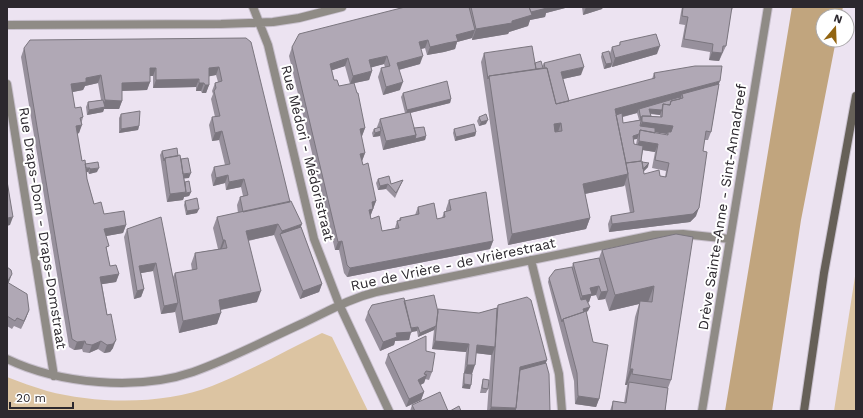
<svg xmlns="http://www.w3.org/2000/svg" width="863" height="418" font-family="'Work Sans',sans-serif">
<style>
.green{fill:#dcc4a2}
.forest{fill:#c1a57e}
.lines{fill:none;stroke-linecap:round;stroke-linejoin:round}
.street-casing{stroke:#c9c1ce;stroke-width:10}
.secondary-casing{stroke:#c9c1ce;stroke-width:10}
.street{stroke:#8f8b86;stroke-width:8}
.secondary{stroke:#666058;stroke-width:8}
.wall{fill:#97909c;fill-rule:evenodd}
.shaded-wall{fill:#7b767f}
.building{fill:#b0a8b5;stroke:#7b767f;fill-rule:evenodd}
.labels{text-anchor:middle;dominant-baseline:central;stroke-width:4;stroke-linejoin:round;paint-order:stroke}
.street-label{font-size:14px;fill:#2c282e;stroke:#fff}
</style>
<rect width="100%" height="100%" fill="#ece3f1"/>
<path class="green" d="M856 270V411H834Z
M322 333 332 337 368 411H7V377C20 382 34 387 47 391 97 404 164 405 212 386 248 372 287 350 322 333Z"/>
<path class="forest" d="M792 7H843L841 16H823V40H836L801 220 772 411H725Z"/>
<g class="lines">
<g class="street-casing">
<path id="street" d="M253 7 268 45 314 239 339 304 389 411
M7 25 221 24 273 22 299 18 342 7
M7 84 54 376
M531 260 559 374 562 411
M7 359C59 384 138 391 193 372 230 359 266 340 301 324 327 312 348 299 376 292L654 235 683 234 730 239
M702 411 768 7"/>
</g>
<g class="secondary-casing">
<path id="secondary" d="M804 411 824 273 856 96"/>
</g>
<use href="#street" class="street"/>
<use href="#secondary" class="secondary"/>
</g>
<path class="wall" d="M405 7H569L546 13 545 17 530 20 528 26 509 32 508 34 472 40V38L457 42 455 49 444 52 427 55 425 48 421 49 420 64 399 70 400 90 383 95 378 77 381 68 385 67 384 64 371 67 372 71 369 80 354 83 365 128 362 136H361L365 153 362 161 376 201 370 217 371 219 382 231 395 228 397 221 399 220 400 218 415 215 418 207 437 219 442 218 444 212 446 211V209L449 200 493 241 490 249 347 277 344 273 339 250H335L289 56 292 47ZM345 66 350 84 339 86 334 80 332 70Z
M582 7H603L602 9 583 15Z
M682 7H733L732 10 731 11 726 46 719 61 709 60 710 52 681 47 685 25 679 24 681 12Z
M246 38 290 202 301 227 322 284 319 292 300 299 274 235 248 241 257 302 221 310 217 324 179 333 175 311V312L161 314 153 271 141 273 144 289 141 297 134 299 124 237 127 229 173 277 175 273 192 270 191 264 195 253 218 249 213 228 217 217 238 213 237 205 240 197 243 196 241 187 226 190 225 183 213 186 211 175 214 167 225 165 219 140 212 141 209 125 212 117H215L211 99 213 94 212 91 215 83 218 82 216 75 209 76V85L206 93H202L201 91H196V87L153 88V76H150V82L147 90 122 91V101L119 109H104L103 112 87 115 86 107 88 102 101 100 98 83 85 86 83 90 72 92 75 108 83 117 79 133 77 134 82 161 97 172 89 174 88 172H86L87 179 94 204 104 214 126 225 123 233 106 236 107 251 110 266 119 274 116 282 102 284 113 348 110 352 104 353 98 349 89 353 83 352 82 349 74 350 69 347 21 57 24 48Z
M620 42 657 54 612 67V65L611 67 604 69 601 57 602 53H610L612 47 619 46Z
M484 53 535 63 542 67 544 63 581 75 563 79 569 101 652 79 654 73 719 84 711 132 708 140H704L703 151 696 216 690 222 609 232 608 224 611 216 630 213 625 185 624 186 585 194 590 218 586 229 508 245 481 62ZM637 113 639 120 623 123V117ZM650 114 660 115V117L651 116ZM655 132 667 134V135L655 133ZM634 139H637L636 145 634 144ZM643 150 655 152 652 168 666 171 665 177 644 174 643 172 648 167 641 161Z
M403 93 451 99 450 103 410 113 414 128 426 136 425 140 383 150 380 136 373 137 372 133 374 129 378 128 377 127 380 119 405 113 401 97Z
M121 114 139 126 138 130 119 133V118Z
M479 117 486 124 479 126 477 121Z
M454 129 476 132 475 136 455 141 453 133Z
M162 151 178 156 181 159 189 178H184L185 182 191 192 189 196 184 197 183 200 167 202 160 155Z
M378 179 391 184 403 180 395 198 386 189 378 190 376 183Z
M185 201 197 213 186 215 184 205Z
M676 234 671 380 668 388 665 411H610L613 401 624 403 627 385H625L635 317 639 304 609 311 605 298V299L598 300 596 295 591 296 589 302 588 303V311L586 312 599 399 596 407 575 404 574 381 548 282 549 278 572 267 573 263 599 258 602 250Z
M7 267 9 283 29 310 26 318 21 329 14 326 12 329 7 326Z
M404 301 437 311 479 313 497 308 498 305 547 360 545 363 550 411H487L491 355 476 353 472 374 464 373 466 352 432 349 434 330 418 337 417 331 411 332 409 340 395 341 394 345 380 351 365 320 368 312Z
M426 351 432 372 429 380 425 379 424 383 420 385 424 392 421 400 406 407 385 363 388 354Z
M464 373 470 389 462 388 463 378Z
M483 379 488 389 486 393H480L482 383Z
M412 405 448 411H410Z"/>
<path class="shaded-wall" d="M546 7H569L546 13 545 17 530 20 528 26 509 32 508 34 472 40 476 29 512 21 529 13Z
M586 7H603L602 9 583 15Z
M475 30 472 38 457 42 455 49 444 52 427 55 430 47 456 35Z
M428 40 425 48 416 50 419 42Z
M660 46 657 54 612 67 615 58Z
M712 52 722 53 719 61 709 60Z
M387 56 384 64 366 69 369 60Z
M423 56 420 64 394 71 397 63Z
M348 58 345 66 327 72 330 64Z
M612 63 611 67 604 69 606 64Z
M219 67 216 75 206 77 209 68Z
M584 67 581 75 558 80 561 72Z
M150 68H156L153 76H147Z
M372 71 369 80 350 84 353 76Z
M101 75 98 83 85 86 83 90 68 93 71 84 86 78Z
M199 79 196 87 153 88 156 80Z
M720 81 716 92 683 98 682 94 679 102 650 109 662 110 660 115 648 113 639 109 637 113 613 119 615 109Z
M150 82 147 90 119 91 122 83Z
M403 82 400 90 383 95 386 87Z
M199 83H204L201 91H196Z
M205 85H209L206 93H202Z
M451 99 450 103 406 114 407 110Z
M105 100 122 101 119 109H104L103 112 87 115 89 110 102 108Z
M488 120 486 124 479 126 481 122Z
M642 122 673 126 670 134 668 132 667 134 639 130Z
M561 123 557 135 550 136 554 124Z
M82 125 79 133 73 135 76 126Z
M139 126 138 130 119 133 121 129Z
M365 128 362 136 357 137 360 129Z
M222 131 219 140 212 141 215 133Z
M381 131 380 136 373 137 375 133Z
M476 132 475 136 455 141 456 137Z
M639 134 637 139 632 140 633 136Z
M416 135 426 136 425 140 383 150 386 141Z
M639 141 658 144 655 152 636 149Z
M365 153 362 161 357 162 360 154Z
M649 163 648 167 640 175 641 171Z
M90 168 88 172 83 173 85 169Z
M99 168 97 172 89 174 90 169Z
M191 173 189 178 180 179 181 175Z
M628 174 624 186 579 195 583 184Z
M228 175 225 183 213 186 216 178Z
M244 179 241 187 226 190 229 182Z
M388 184 386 189 378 190 380 186Z
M186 192H191L189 196 184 197 183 200 167 202 170 194Z
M376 201 370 217 369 210 372 202Z
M699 208 696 216 690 222 609 232 612 224Z
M199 209 197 213 186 215 187 211Z
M13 217 10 225 7 226V218Z
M590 218 586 229 508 245 512 234Z
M278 224 274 235 241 242 246 231Z
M302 224 298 235H280L282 231Z
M126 225 123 233 101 237 104 229Z
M223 240H225L221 251 219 252Z
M342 241 339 250H335L338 242Z
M493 241 490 249 347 277 350 268Z
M156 263 153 271 136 274 139 266Z
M12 274 9 282 7 285V282Z
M119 274 116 282 97 285 100 277Z
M322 284 319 292 300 299 303 291Z
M599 286 596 295 591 296 589 302 579 304 582 296 590 288Z
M654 286 648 302 640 301 639 304 609 311 615 295Z
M144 289 141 297 134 299 137 291Z
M261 291 257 302 214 311 219 300Z
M608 291 605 299 598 300 601 292Z
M178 303 175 312 161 314 164 306Z
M590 307 588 311 581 314 583 309Z
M29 310 26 318 21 329 24 321Z
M221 313 217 324 179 333 183 321Z
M436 326 434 330 418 337 420 333Z
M418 327 417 331 411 332 409 340 395 341 394 345 380 351 383 342 396 333 408 329Z
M116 340 113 348 110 352 104 353 107 345Z
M85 341 82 349 74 350 77 342Z
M101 341 98 349 89 353 92 345Z
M435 341 469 344 466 352 432 349Z
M477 345 495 347 492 355 474 353Z
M547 360 543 371 518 378 520 367Z
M467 365H475L472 374 464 373Z
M630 369H633L627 385H625Z
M426 371 424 376 427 375 424 383 415 388 418 380Z
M464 384 471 385 470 389 462 388Z
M424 392 421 400 406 407 409 399Z
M578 396 599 399 596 407 575 404Z
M491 407 516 408 515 411H489Z"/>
<path class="building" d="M405 7H469L475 30 456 35 458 41 447 43 430 47 428 40 419 42 423 56 397 63 403 82 386 87 381 68 390 66 387 56 369 60 372 71 353 76 348 58 330 64 334 80H337L339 86 354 83 357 93H358L365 128 360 129 365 153 360 154 363 165 368 163 376 201 372 202 373 209 369 210 371 219 379 216 382 231 399 228 397 221 401 220 400 218 419 214 418 207 434 203 437 219 445 217 444 212 451 210 449 200 486 192 493 241 350 268 347 265 342 241 338 242 292 47 299 34Z
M471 7H529L532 15 512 21V23L476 29Z
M529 7H547V8L531 12Z
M683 7H732L726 46H723L722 53 712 52 713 44 684 39 688 17 682 16Z
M656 34 660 46 615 58 612 47 620 45V42Z
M246 38 251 42 290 202 243 212 240 197 248 195 244 179 229 182 228 175 216 178 214 167 230 164 222 131 215 133 212 117 220 116 214 91 216 88 215 83 222 81 219 67 209 68V85H205L204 83H199V79L156 80V68H150V82L122 83V101L105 100 101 75 86 78V82L71 84 75 108 81 107 83 117 80 118 82 125 76 126 82 161 85 160 87 179 94 204 101 202 104 214 124 211 126 225 104 229 109 246 106 247 110 266 116 265 119 274 100 277 107 315 111 314 116 340 113 344 107 345 101 341 92 345 86 344 85 341 77 342 72 339 24 48 30 40Z
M532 46 536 69 489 76 488 79 484 53Z
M609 51 612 63 606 64 602 53Z
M580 54 584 67 561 72 569 101 556 104 547 68H545L544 63Z
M541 61 543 68 536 69 535 63Z
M695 66H722L720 81 615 109 628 174 583 184 590 218 512 234 489 76 547 68 556 104 655 78 654 73ZM561 123 562 131 555 132 554 124Z
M447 81 451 99 407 110 403 93Z
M719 84 711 132 706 131 703 151 707 152 699 208 693 214 612 224 611 216 634 212 628 177V174L626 163 642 161 644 174 659 170 660 176 666 177 669 163 655 160 658 144 639 141 640 130 668 135V132H671L673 126 642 122V116L662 117 663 104 670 105 671 101 683 98 682 94Z
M680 97V99L671 101 670 105 663 104 662 110 649 109 651 116H642L640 126 655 128V133L640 130 639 134 633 136 634 144 643 146 641 161 626 163 616 115 622 113 623 123 641 120 639 109Z
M103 100 105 107 89 110 88 102Z
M140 111 139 126 121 129V114Z
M410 112 416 135 386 141 380 119Z
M486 114 488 120 481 122 479 117Z
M474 124 476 132 456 137 454 129Z
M380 127 381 131 375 133 374 129Z
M424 127 426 136 415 139 416 135 414 128Z
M177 148 178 156 165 158 164 161 162 151Z
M180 155 186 192 170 194 165 158Z
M188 158 191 173 183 174 181 159Z
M98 162 99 168 90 169V168H86L85 164Z
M642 162 649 163 643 169Z
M389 176 391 184 403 180 396 193 388 184 380 186 378 179Z
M7 181 13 217 7 218Z
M189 181 191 192 186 193 185 182Z
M197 198 199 209 187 211 185 201Z
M291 201 302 224 282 231 278 224 246 231 261 291 219 300 221 313 183 321 175 273 197 269 195 253 227 248 225 240H223L217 217Z
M161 217 178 303 164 306 156 263 139 266 144 289 137 291 127 229Z
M301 227 322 284 303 291 280 234Z
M676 234 693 237 671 380 632 374 633 369H630L640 301 652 302 654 286 615 295 602 250Z
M599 258 608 291 601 292 599 286 590 288 592 294 582 296 573 263Z
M7 267 11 270 12 274 7 282 27 294 29 310 24 321 17 318 15 321 7 316Z
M572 267 581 300 586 299 590 307 583 309 584 312 563 319 562 322 549 278 555 270Z
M434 295 438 312 436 326 420 333 418 327 411 328 404 301Z
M527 297 531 300 547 360 520 367 516 408 491 407 498 305Z
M404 298 412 332 396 333 397 337 383 342 368 312 372 305Z
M497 308 495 347 477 345 475 365H467L469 344 435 341 438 309 479 313Z
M586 311 593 342 608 345 599 399 578 396 577 373 563 319Z
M426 336V351L435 353 432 372 426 371 424 374 427 375 418 380 424 392 409 399 388 354Z
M546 363 549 374 550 411H515L516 408 520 370Z
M464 373 472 374 471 385 464 384Z
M483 379 489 380 488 389 482 388Z
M629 382 668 388 665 411H612L613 401 626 403Z
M440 392 448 411H415L412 405Z
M459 406 461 411H450Z"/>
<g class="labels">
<g class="street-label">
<text transform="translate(308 153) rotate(76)">Rue Médori - Médoristraat</text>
<text transform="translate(722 207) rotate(-81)">Drève Sainte-Anne - Sint-Annadreef</text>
<text transform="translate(43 228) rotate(81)">Rue Draps-Dom - Draps-Domstraat</text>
<text transform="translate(453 264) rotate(-12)">Rue de Vrière - de Vrièrestraat</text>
</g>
</g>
<rect width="863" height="418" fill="none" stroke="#2c282e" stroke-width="16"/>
<g transform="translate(835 28) rotate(19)"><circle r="19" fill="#ffffff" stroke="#aba9ab"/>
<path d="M0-3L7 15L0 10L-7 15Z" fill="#926410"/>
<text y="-6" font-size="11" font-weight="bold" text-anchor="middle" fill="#2c282e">N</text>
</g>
<path d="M10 402v6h63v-6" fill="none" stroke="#2c282e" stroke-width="2"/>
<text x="16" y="402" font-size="12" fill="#2c282e" stroke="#ffffff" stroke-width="3" paint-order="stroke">20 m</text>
</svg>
